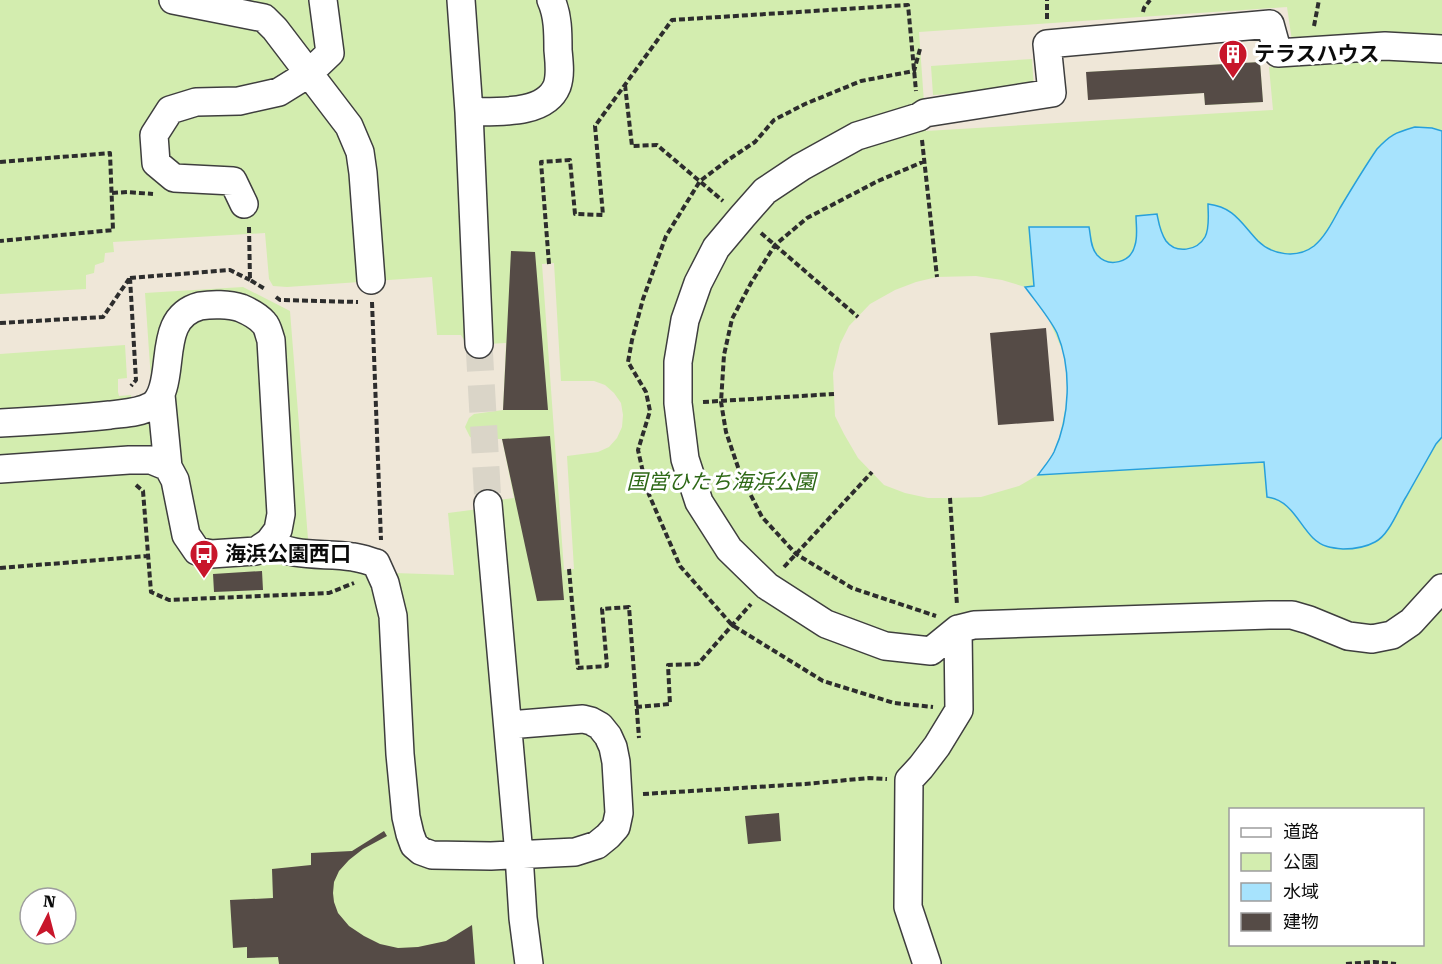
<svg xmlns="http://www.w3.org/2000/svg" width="1442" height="964" font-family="'Roboto Serif','Noto Sans JP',serif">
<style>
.green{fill:#d3edaf;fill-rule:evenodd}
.plaza{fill:#efe7d8;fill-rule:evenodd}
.water{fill:#a7e3fd;stroke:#27a0db;stroke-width:1.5}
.building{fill:#554b46}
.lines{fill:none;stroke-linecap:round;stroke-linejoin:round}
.minor-tunnel{stroke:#dad5c8;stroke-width:27;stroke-dasharray:27 14;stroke-linecap:butt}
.minor-casing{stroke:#3e3e3e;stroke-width:30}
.path{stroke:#2d2d2d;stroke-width:4;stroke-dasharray:6 3;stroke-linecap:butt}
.minor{stroke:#fff;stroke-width:27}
.labels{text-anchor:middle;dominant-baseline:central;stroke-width:6;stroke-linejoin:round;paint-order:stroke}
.poi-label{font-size:21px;font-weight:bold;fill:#0b0b0b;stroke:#fff;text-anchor:start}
.park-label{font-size:21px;font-style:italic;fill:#2d6816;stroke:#fff}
</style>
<rect width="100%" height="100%" fill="#fff9e9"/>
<path class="green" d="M0 0H1442V964H0ZM1230 810H1422V944H1230ZM30 898H66V934H30Z"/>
<path class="plaza" d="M1287 7 1292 41 1349 60 1269 67 1273 110 926 131 919 32ZM1032 59 1034 89 933 95 931 66ZM1260 62 1263 102 1205 105 1204 93 1088 99 1087 72Z
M265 233 269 279 273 286 287 287 432 277 437 335H461L467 345 506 343 503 410 474 414 469 418 465 427 470 437 479 439H502L514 498 498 500 479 509 448 513 454 575 394 573 312 545 308 539 290 311 243 287 145 293 151 380 147 393 132 402 131 395 119 396 118 392V379L127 378 125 345 0 354V294L86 289V275L94 273 95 265 104 262 105 253 114 252 113 242Z
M554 263 561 381H594L605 385 614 393 621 403 623 415 622 427 617 438 609 447 598 452 567 456 574 569 564 570 542 264Z
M976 276 1002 280 1025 287 1049 320 1063 352 1067 372V400L1060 435 1053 454 1038 475 1019 486 981 497 950 498H928L905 493 884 485 858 458 844 434 835 416 833 373 840 344 849 326 870 304 895 290 916 282 937 277Z"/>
<path class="water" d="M1415 127 1432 128 1442 131V437L1436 444C1426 462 1416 479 1406 497 1398 510 1389 535 1375 542 1366 547 1352 549 1343 549 1332 548 1322 547 1313 538 1298 523 1291 500 1267 497L1264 462 1038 475C1043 468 1050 460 1054 452 1070 417 1072 369 1057 333 1049 317 1036 302 1025 287L1034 286 1029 227H1089C1091 236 1090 247 1097 255 1109 268 1131 263 1135 245 1138 236 1136 225 1136 216L1157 214C1159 224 1160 232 1166 241 1176 254 1197 251 1205 237 1210 228 1208 214 1208 204 1234 207 1241 223 1258 241 1272 255 1297 259 1314 246 1325 237 1333 221 1340 208 1352 188 1364 168 1377 149 1391 134 1395 133 1415 127Z"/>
<path class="building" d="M1260 62 1263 102 1205 105 1204 93 1088 100 1086 72Z
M511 251 535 252 548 410H503Z
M1046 328 1054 421 998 425 990 333Z
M550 436 564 600 537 601 502 439Z
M262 571 263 590 214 592 213 574Z
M779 813 781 841 748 844 745 816Z
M384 831 387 836 363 849 349 860 339 871 334 882 333 893 334 902 338 913 349 926 364 936 380 944 398 948 418 947 446 941 472 925 475 964H279L278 957 247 958V947L233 948 230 900 273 898 272 869 311 865V853L352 851Z"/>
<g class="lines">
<path class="minor-tunnel" d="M479 344 488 504"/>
<g class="minor-casing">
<path id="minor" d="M173 0 264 18 275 29 349 126 360 152 363 173 371 280
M461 0 469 112 479 344
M1442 49 1385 46 1278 53 1270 24 1047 44 1052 93 925 113 919 117 857 136 801 167 765 191 742 217 716 248 698 283 685 320 678 362V403L685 459 699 502 729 549 767 586 826 624 885 646 931 651 958 629 974 625 1269 615H1292L1309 620 1348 636 1372 639 1392 635 1411 622 1442 588
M469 112C495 111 545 116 557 86 561 75 559 61 558 50 558 33 558 15 551 0
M244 204 233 181 174 178 156 163 154 135 170 110 196 102 239 101 279 92 308 74 330 53 323 0
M0 423C37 421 74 419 110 415 124 413 139 413 151 406 157 403 161 395 163 388 172 359 162 316 200 306 212 304 229 304 241 308 248 311 259 317 264 323 268 327 269 335 271 340L281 514 278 530 269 542 256 551 211 554 197 551 186 535 175 480 168 467 161 395
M0 469 129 460H151L168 467
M488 504 519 855 523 918 529 964
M269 542C294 559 325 552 353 557 361 558 369 561 376 563L385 583 393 616 400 754 406 817 410 834 414 845 421 851 432 855 491 856 575 852 597 845 608 836 616 827 619 813 616 762 613 747 608 736 600 726 591 721 583 719 508 725
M927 964 908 907 909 780 921 767 937 746 959 710 958 629"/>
</g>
<path class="path" d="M1143 12 1144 8 1150 0
M1047 19V0
M1314 26 1319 0
M920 49 914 71 861 81 805 104 774 120 755 142 728 160 700 181 666 236 643 299 632 340 628 362 646 392 650 411 638 450 647 490 680 566 732 625 823 681 894 703 933 707
M625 85 632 146 657 145 723 201
M922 140 937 277
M925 161 878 181 807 218 775 245 751 283 732 319 724 355 721 402 726 432 741 476 762 517 796 554 852 588 936 616
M0 162 110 153 113 230 0 241
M112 193 127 192 153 194
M249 227 250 280 265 289
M761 233 858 317
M549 264 541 162 570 160 575 214 603 215 595 126 672 20 908 5 916 91
M130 278 136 380 131 386
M130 278 230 270 250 280
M276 297 280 300 358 302
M372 302 381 540
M0 323 103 317 129 279
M703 402 834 394
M136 485 143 491 151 592 169 600 329 593 354 583
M950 498 957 605
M784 567 872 472
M0 568 148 556
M569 569 578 668 607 666 602 609 629 607 639 738
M636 707 670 704 668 665 698 664 751 604
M643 794 805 784 869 778 887 779
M1346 964 1374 962 1396 964"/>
<use href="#minor" class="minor"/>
</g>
<defs>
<g id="building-pin" transform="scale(1.5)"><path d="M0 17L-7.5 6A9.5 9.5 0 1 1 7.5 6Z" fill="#c8162b" stroke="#fff"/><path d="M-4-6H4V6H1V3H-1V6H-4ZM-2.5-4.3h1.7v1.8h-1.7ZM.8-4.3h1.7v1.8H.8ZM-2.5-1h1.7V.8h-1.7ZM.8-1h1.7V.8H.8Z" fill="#fff"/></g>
<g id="bus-pin" transform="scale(1.5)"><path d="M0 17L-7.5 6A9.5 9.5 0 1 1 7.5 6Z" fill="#c8162b" stroke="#fff"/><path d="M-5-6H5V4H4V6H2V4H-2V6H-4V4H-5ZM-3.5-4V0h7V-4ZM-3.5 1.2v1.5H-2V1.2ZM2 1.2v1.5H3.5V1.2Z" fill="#fff"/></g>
</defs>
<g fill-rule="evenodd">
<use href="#building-pin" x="1233" y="54"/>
<use href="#bus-pin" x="204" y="554"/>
</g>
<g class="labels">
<g class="poi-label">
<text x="1254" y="54">テラスハウス</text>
<text x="225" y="554">海浜公園西口</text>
</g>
<g class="park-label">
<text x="721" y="482">国営ひたち海浜公園</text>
</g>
</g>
<rect x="1229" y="808" width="195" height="138" fill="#ffffff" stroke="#9d9d9d" stroke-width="1.5"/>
<rect x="1241" y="828" width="30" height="9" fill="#ffffff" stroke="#9d9d9d" stroke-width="1.5"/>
<text x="1283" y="838" font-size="18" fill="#0b0b0b">道路</text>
<rect x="1241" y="853" width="30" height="18" fill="#d3edaf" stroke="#9d9d9d" stroke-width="1.5"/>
<text x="1283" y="868" font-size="18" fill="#0b0b0b">公園</text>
<rect x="1241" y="883" width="30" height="18" fill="#a7e3fd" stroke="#9d9d9d" stroke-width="1.5"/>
<text x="1283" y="898" font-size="18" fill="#0b0b0b">水域</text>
<rect x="1241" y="913" width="30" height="18" fill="#554b46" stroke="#9d9d9d" stroke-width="1.5"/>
<text x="1283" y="928" font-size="18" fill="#0b0b0b">建物</text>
<g transform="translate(48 916) rotate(6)"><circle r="28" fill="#ffffff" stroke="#9d9d9d" stroke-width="1.5"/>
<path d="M0-4.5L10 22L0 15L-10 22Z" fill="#c8162b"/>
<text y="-9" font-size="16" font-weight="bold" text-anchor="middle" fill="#0b0b0b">N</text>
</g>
</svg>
